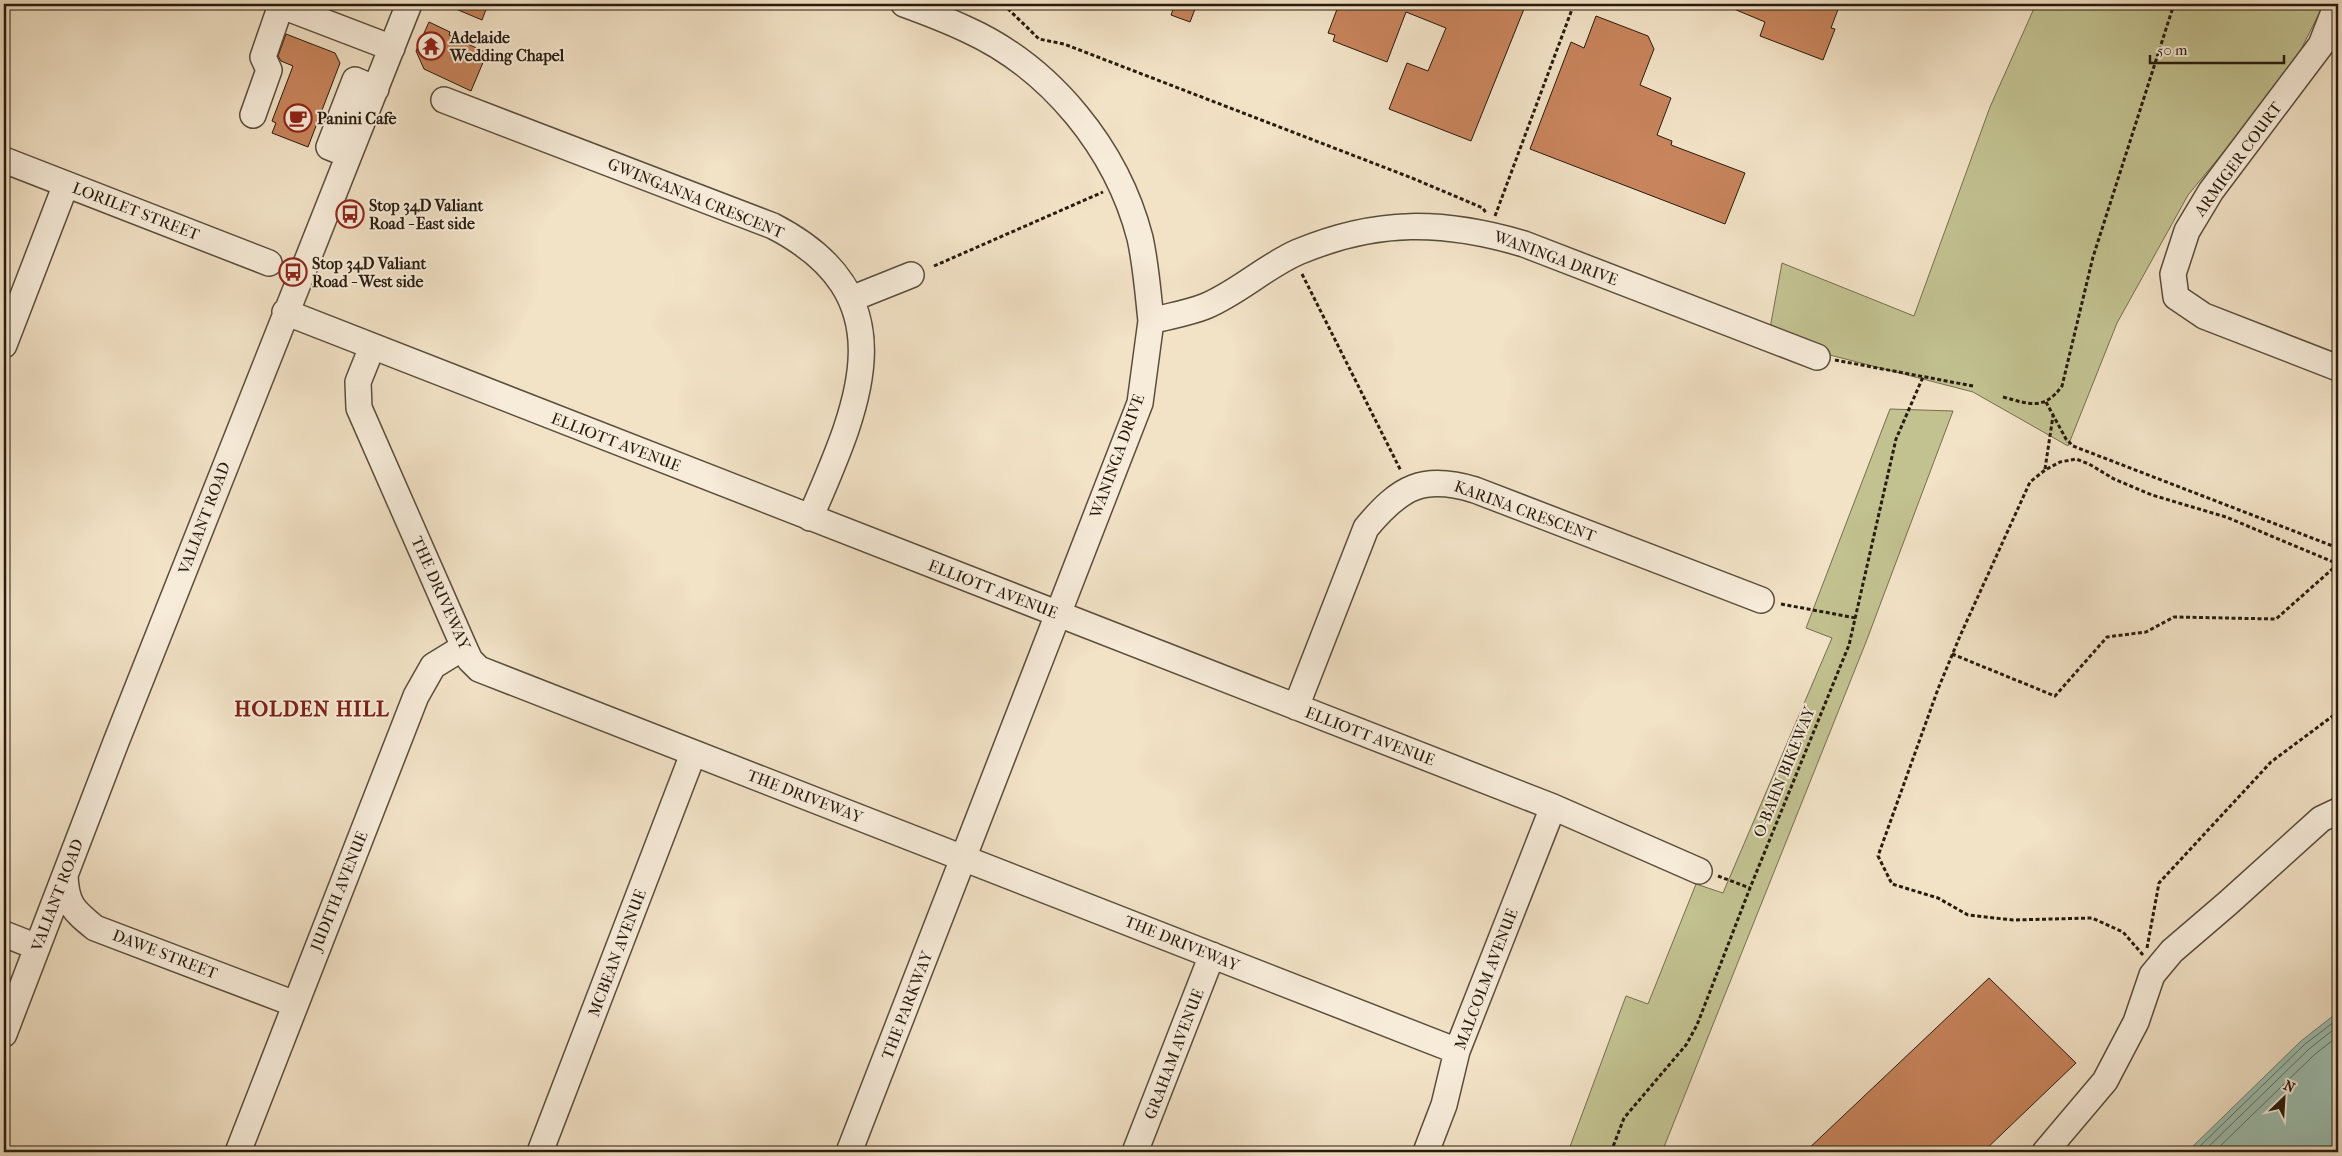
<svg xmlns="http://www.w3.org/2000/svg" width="2342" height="1156" font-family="'IM FELL French Canon',serif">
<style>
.green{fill:#c2c190;stroke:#756e4f}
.water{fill:#9cbfb0;stroke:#6e7d6f}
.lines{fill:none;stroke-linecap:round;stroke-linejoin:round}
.shore{stroke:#626d5f;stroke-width:1}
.building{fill:#c8845c;stroke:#281b0e}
.minor-casing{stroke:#5a4d3c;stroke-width:28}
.path{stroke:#281b0e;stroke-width:3;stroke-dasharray:4 2.5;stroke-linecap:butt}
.minor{stroke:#f7ecda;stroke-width:25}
.labels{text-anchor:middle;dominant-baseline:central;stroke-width:4;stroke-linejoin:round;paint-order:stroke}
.poi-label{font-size:16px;font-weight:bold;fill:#281b0e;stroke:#f7ecda;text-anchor:start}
.street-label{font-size:16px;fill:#281b0e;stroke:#f7ecda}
.district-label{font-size:21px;font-weight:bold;letter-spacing:1px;fill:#7a1f14;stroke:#f7ecda}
</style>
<rect width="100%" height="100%" fill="#f2e2c6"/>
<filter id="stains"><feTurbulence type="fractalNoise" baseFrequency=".004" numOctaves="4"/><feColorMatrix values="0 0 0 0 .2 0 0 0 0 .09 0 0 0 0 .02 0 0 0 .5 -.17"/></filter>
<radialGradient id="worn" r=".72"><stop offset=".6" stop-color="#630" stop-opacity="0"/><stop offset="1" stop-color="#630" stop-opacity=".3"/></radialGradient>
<path class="green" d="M2036 4H2324L2295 61 2259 109 2188 195 2117 323 2068 446 1973 392 1768 339 1782 263 1914 316 1990 107Z
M1890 409 1953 411 1866 642 1662 1152H1568L1626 996 1648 1004 1696 884 1723 893 1832 638 1806 628Z"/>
<path class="water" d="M2338 1012V1152H2187L2301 1041Z"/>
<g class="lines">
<path class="shore" d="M2194 1152 2305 1044 2338 1019
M2203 1152 2309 1049 2338 1026
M2214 1152 2314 1055 2338 1036"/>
</g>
<path class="building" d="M444 4H488L482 20Z
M1175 4H1197L1190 22 1171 15Z
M1339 4H1526L1471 141 1389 109 1407 63 1428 71 1446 28 1406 12 1387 62 1333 41 1335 35 1328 33Z
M1722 4H1840L1831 28 1835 29 1823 60 1760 36 1765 22Z
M1596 16 1648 36 1654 49 1640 85 1671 98 1657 135 1672 141 1671 145 1745 173 1725 224 1530 149 1571 42 1584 48Z
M429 22 450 32 449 35 487 53 471 91 424 69 416 51Z
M286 34 335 53 340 63 308 147 272 133 276 123 272 121 293 66 281 61 278 56Z
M1989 978 2076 1063 1983 1152H1805Z"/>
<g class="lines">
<g class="minor-casing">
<path id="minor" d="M277 4 392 48
M904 4C926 12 947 20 968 30 1051 68 1117 149 1140 238 1146 265 1148 293 1151 321
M2337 4 2321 45 2211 191 2187 231 2173 274 2176 297 2204 316 2338 368
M444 100 773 226C911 297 858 407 810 518
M253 115 269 70 263 57 281 5
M349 155 329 147 355 80 376 89
M4 160 269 263
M851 299 911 275
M285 312 1553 807 1699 871
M4 345 66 184
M372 347 358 382 359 408 464 647 470 660 479 669 1457 1051
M1296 707 1366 528C1400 487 1423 474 1475 490L1761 600
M65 875C66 904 73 910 95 928L295 1004
M4 934 37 947
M4 1034 116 742 409 4
M238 1152 416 696 433 666 464 647
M540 1152 693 754
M849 1152 1140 403 1151 321C1169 316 1189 313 1206 306 1239 292 1266 266 1298 252 1377 219 1443 220 1524 244L1817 357
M1135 1152 1212 955
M1426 1152 1444 1105 1457 1051 1553 807
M2045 1152 2105 1081 2136 1022 2152 975 2172 951 2228 903 2321 819 2338 811"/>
</g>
<path class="path" d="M1003 4 1039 39 1064 44 1412 178 1483 208 1486 213
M1495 216 1574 4
M934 266 1103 192
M1302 274 1401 471
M1835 360 1973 386
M2003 397C2029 404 2044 411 2062 386L2093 257 2174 4
M2046 402 2066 439 2073 446 2338 548
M2045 469 2053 416
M1781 604 1856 618
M1952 654 2055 696 2107 637 2146 632 2174 617 2276 619 2338 564
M1718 876 1750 888
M2147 948 2159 883 2271 762 2338 712
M2143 955 2123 932 2092 918 2013 920 1968 915 1938 898 1892 884 1878 856 1938 689 1960 636 2030 482 2045 470 2060 462 2076 459 2089 464 2114 479 2152 495 2226 517 2338 564
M1611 1152 1624 1118 1686 1045 1697 1025 1750 888 1849 645 1896 439 1923 377"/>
<use href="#minor" class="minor"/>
</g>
<defs>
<g id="temple-ring" transform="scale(1.4375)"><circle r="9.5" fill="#f7ecda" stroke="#8f2418" stroke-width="1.5"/><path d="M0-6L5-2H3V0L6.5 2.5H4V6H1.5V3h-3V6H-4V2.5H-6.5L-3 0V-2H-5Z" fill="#8f2418"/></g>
<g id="cafe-ring" transform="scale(1.4375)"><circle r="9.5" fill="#f7ecda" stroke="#8f2418" stroke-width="1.5"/><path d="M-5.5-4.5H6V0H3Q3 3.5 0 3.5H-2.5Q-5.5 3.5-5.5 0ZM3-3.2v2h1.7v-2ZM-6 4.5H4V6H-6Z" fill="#8f2418"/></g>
<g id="bus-ring" transform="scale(1.4375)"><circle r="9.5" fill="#f7ecda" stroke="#8f2418" stroke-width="1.5"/><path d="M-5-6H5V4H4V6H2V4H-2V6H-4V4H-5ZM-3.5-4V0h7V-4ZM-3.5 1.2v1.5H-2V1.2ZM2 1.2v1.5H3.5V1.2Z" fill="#8f2418"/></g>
</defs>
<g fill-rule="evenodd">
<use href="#temple-ring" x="431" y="46"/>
<use href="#cafe-ring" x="298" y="118"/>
<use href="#bus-ring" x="350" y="214"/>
<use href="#bus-ring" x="293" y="272"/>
</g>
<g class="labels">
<g class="poi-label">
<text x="450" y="37">Adelaide<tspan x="450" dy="18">Wedding Chapel</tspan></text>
<text x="317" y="118">Panini Cafe</text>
<text x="369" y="205">Stop 34D Valiant<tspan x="369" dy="18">Road - East side</tspan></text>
<text x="312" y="263">Stop 34D Valiant<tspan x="312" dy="18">Road - West side</tspan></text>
</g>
<g class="street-label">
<text transform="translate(2238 159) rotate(-54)">ARMIGER COURT</text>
<text transform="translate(696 198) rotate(22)">GWINGANNA CRESCENT</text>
<text transform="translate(136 211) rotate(21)">LORILET STREET</text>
<text transform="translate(1556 258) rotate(20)">WANINGA DRIVE</text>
<text transform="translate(616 442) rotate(21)">ELLIOTT AVENUE</text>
<text transform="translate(1117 456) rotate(-70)">WANINGA DRIVE</text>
<text transform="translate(1525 511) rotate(20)">KARINA CRESCENT</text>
<text transform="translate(204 518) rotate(-69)">VALIANT ROAD</text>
<text transform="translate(993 589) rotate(21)">ELLIOTT AVENUE</text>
<text transform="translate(441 593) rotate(66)">THE DRIVEWAY</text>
<text transform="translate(1370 736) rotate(21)">ELLIOTT AVENUE</text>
<text transform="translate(1784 772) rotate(-68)">O-BAHN BIKEWAY</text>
<text transform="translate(805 796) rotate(21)">THE DRIVEWAY</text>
<text transform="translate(339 891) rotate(-68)">JUDITH AVENUE</text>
<text transform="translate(57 895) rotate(-69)">VALIANT ROAD</text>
<text transform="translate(1182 943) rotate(22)">THE DRIVEWAY</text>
<text transform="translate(617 953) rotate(-69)">MCBEAN AVENUE</text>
<text transform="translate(165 954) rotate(21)">DAWE STREET</text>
<text transform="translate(1486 979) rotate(-69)">MALCOLM AVENUE</text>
<text transform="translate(907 1005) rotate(-69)">THE PARKWAY</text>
<text transform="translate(1174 1054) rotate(-69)">GRAHAM AVENUE</text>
</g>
<g class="district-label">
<text x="312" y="709">HOLDEN HILL</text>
</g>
</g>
<rect width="2342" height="1156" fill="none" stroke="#f2e2c6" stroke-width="20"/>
<rect x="5" y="5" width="2332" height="1146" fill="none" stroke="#281b0e" stroke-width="2.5"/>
<rect x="10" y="10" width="2322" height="1136" fill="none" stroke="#281b0e"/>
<g transform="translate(2284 1098) rotate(25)" stroke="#f7ecda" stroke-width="4" paint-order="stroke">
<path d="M0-4L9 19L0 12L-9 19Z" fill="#281b0e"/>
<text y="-8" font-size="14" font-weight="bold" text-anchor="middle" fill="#281b0e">N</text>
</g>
<path d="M2150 55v8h134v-8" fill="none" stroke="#281b0e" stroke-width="2.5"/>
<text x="2157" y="55" font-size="15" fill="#281b0e" stroke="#f7ecda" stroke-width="4" paint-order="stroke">50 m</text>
<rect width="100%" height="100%" filter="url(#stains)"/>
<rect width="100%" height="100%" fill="url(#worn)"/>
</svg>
